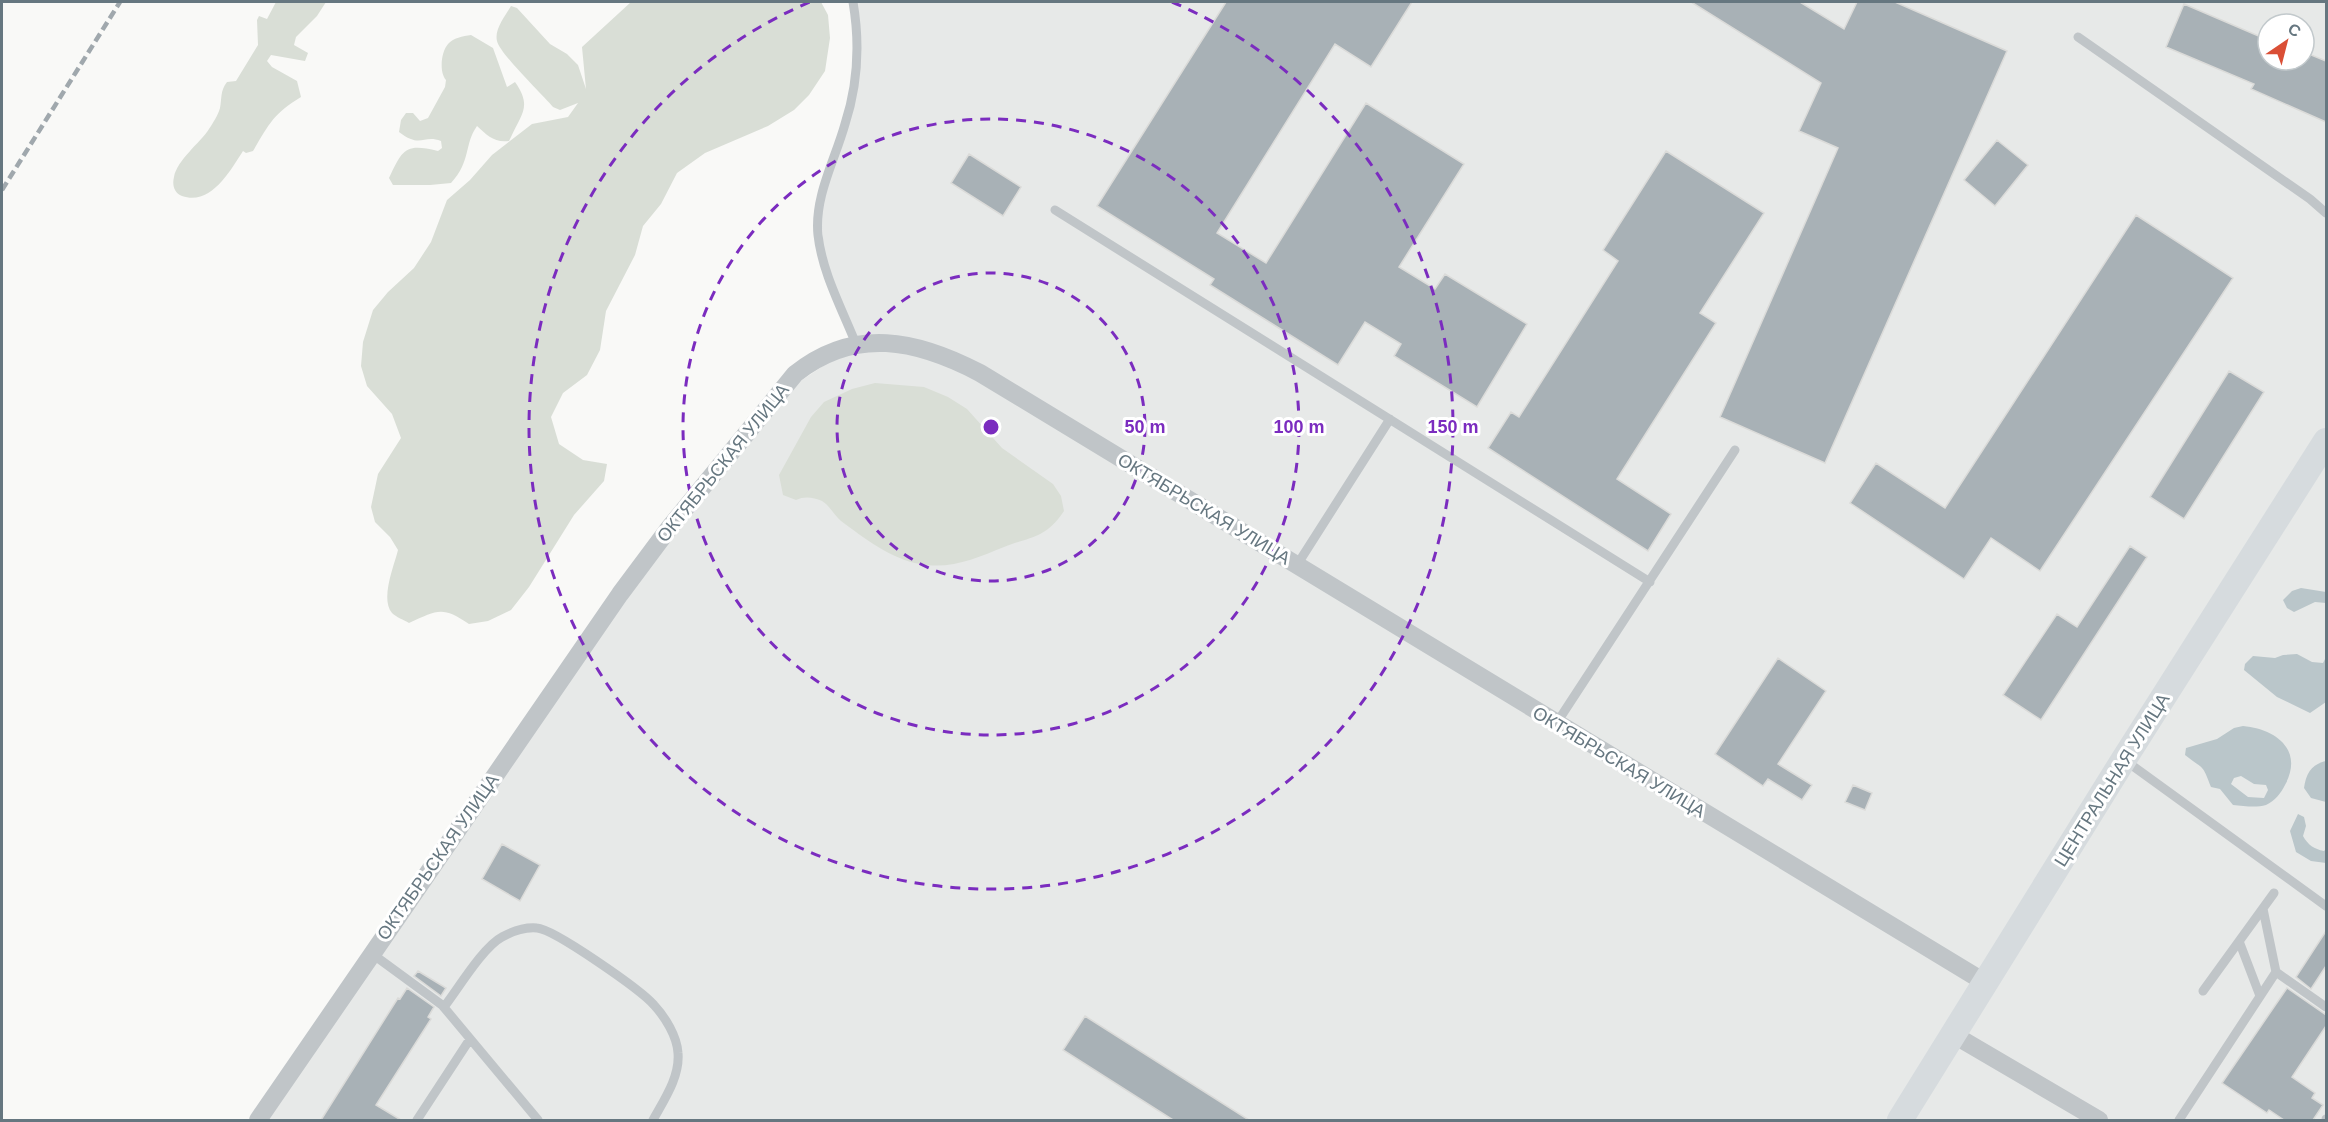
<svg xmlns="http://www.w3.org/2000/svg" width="2328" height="1122" font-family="Helvetica,sans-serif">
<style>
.built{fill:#e7e9e8;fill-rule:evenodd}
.green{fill:#d9ded6}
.water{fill:#bac6ca;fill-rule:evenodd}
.building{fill:#a8b1b6;stroke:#dbdbd9;stroke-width:1.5}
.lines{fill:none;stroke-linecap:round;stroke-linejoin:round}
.lane{stroke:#c0c5c8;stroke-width:9}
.street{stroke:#c0c5c8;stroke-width:18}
.secondary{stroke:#d6dbde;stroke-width:26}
.rail{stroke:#a0a8ad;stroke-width:4.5;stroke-dasharray:9 4.5;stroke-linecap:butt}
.ring{fill:none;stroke:#7b2cbf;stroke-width:3;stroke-dasharray:10 8}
.labels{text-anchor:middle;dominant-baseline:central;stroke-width:6;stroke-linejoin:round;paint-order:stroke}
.street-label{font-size:18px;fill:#667780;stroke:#fff}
.centre{fill:#7b2cbf;stroke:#fff;stroke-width:3}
.ring-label{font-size:18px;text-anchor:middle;font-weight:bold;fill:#7b2cbf;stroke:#fff;stroke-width:6;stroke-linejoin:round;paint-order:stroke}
</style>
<rect width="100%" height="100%" fill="#f9f9f7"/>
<path class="built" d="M853 2H2326V1120H258L620 594 772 400 856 344 825 265 820 201 855 90ZM2268 24H2304V60H2268Z"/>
<path class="green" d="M276 2H326L317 16 296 37 294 45 308 53 305 61 271 55 267 61 272 67 297 81 301 97C274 113 269 124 253 151L246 153 243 151C230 171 211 206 182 196 174 193 172 185 174 177 177 160 200 143 209 129 213 123 218 115 220 108 222 98 220 91 227 82L236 81 258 45 257 20 259 16 267 19Z
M631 2H821L828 15 830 38 825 71 809 95 794 110 768 126 705 153 677 173 661 204 643 226 635 255 606 311 600 350 587 375 563 393 551 417 559 444 583 460 607 464 604 481 574 515 529 587 511 610 488 621 469 624C442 606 438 610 409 623 404 620 396 617 392 613 380 599 394 566 398 550L390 537 375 522 371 507 378 474 401 438 392 414 367 386 361 366 363 342 373 310 388 292 414 268 431 242 447 200 470 180 492 155 532 124 568 117 578 103 560 110 553 107C542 94 500 54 497 41 494 29 506 15 511 6L517 8 550 44 567 54 578 65 586 89 582 47Z
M471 35 493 48 507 87 515 82C532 106 522 113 511 137L509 141C494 143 487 135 477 126 464 144 471 162 451 183L430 185H393L389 178C403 149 405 143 438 151L442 148 441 141C423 134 421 149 399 132L401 120 406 113H413L420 121 428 118 445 87 446 80C439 72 441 52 448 44 453 38 463 36 471 35Z
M875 383 924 387 948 397 967 409 1002 448 1053 484 1061 496 1064 511C1045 539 1032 536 1004 547 977 558 950 570 920 564 891 559 864 538 841 521 834 515 829 505 822 501 813 497 804 496 796 500L783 495 779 475 811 417 824 402 852 389Z"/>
<path class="water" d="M2301 588 2326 592V603L2315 602 2294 612 2287 608 2283 600 2292 591Z
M2297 654 2312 662 2323 663 2326 657V702L2310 713 2277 697 2244 670 2245 664 2253 656 2275 658 2283 655Z
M2243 726C2276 729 2304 750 2285 785 2281 793 2275 801 2266 805 2256 808 2244 806 2233 805L2220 789 2211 787C2202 763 2204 770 2185 755L2186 748 2217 739 2234 728ZM2241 776 2254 784 2266 785 2268 790 2264 798 2248 797 2231 784 2234 778Z
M2326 761V802L2311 798 2304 788C2306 773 2312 764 2326 761Z
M2298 814 2304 817 2306 826 2303 836C2308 845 2314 849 2324 851L2326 849V863L2311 861 2296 852 2290 831Z"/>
<path class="building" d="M1226 2H1412L1371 67 1335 44 1217 233 1266 263 1366 103 1464 164 1399 267 1435 289 1445 274 1527 324 1477 407 1394 356 1401 344 1365 322 1338 365 1210 285 1214 279 1097 206Z
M1691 2H1800L1844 29 1857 2H1895L2007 51 1825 463 1720 417 1838 148 1799 131 1821 83Z
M2184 4 2268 40V60H2304V52L2326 61V122L2251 89 2254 84 2166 47Z
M1997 140 2028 165 1995 206 1964 180Z
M1666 151 1764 213 1700 313 1716 323 1617 479 1671 514 1648 551 1488 448 1511 412 1519 417 1618 261 1603 250Z
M969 154 1021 187 1003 216 951 183Z
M2136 215 2233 278 2040 571 1991 538 1964 579 1850 503 1876 463 1945 508Z
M2229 371 2264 392 2184 519 2150 497Z
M2130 546 2147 557 2041 720 2003 695 2057 614 2077 627Z
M1778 658 1826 691 1778 764 1812 785 1802 800 1768 779 1763 786 1715 754Z
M1853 785 1872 793 1865 810 1845 802Z
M502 844 540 865 520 901 482 879Z
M2326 931V966L2311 989 2296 977Z
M418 971 446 988 441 996 414 976Z
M407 988 434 1007 428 1017 431 1019 376 1105 401 1120H321L398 998 400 999Z
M2287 988 2326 1015V1026L2292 1077 2315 1093 2312 1098 2323 1105 2313 1120H2284L2269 1110 2267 1113 2222 1083Z
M1085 1016 1249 1120H1173L1063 1050Z"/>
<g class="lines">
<path class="lane" d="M853 2C860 43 858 84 845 124 835 160 814 197 818 235 822 272 842 309 856 344
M2078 37 2310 199 2326 213
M1055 210 1650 582
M1297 565 1390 419
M1556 724 1735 450
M2126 761 2326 906
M2263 909 2276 972 2326 1007
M2239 941 2260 996
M371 953 442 1005 538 1120
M2203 991 2274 893
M444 1007C458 989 483 947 502 937 511 932 525 927 537 928 554 929 641 990 654 1005 665 1017 677 1036 678 1053 680 1077 664 1100 653 1120
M417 1120 470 1039
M2179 1120 2276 972
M2326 1120V1119"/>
<path class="street" d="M1954 1035 2099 1120
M258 1120 620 594 670 527 795 374C855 326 917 340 980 373L1986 983"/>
<path class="secondary" d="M1900 1120 2124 759 2326 441"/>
<path class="rail" d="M2 190 120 2"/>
</g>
<g class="ring">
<circle cx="991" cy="427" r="154"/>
<circle cx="991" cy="427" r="308"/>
<path d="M1172 2A462 462 0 1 1 810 2"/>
</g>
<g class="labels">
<g class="street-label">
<text transform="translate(723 463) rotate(-51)">ОКТЯБРЬСКАЯ УЛИЦА</text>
<text transform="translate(1204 509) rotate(31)">ОКТЯБРЬСКАЯ УЛИЦА</text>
<text transform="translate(1619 762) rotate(31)">ОКТЯБРЬСКАЯ УЛИЦА</text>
<text transform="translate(2112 780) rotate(-58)">ЦЕНТРАЛЬНАЯ УЛИЦА</text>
<text transform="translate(438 857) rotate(-55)">ОКТЯБРЬСКАЯ УЛИЦА</text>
</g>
</g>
<circle cx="991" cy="427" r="9" class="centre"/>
<g class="ring-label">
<text x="1145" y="433">50 m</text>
<text x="1299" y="433">100 m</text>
<text x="1453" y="433">150 m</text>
</g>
<rect width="2328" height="1122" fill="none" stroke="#667780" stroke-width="6"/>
<g transform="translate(2286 42) rotate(35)"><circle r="28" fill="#ffffff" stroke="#c2c9cc" stroke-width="1.5"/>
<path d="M0-4.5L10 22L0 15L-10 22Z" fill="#da4f36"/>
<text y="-9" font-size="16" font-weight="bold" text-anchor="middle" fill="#667780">С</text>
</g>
</svg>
